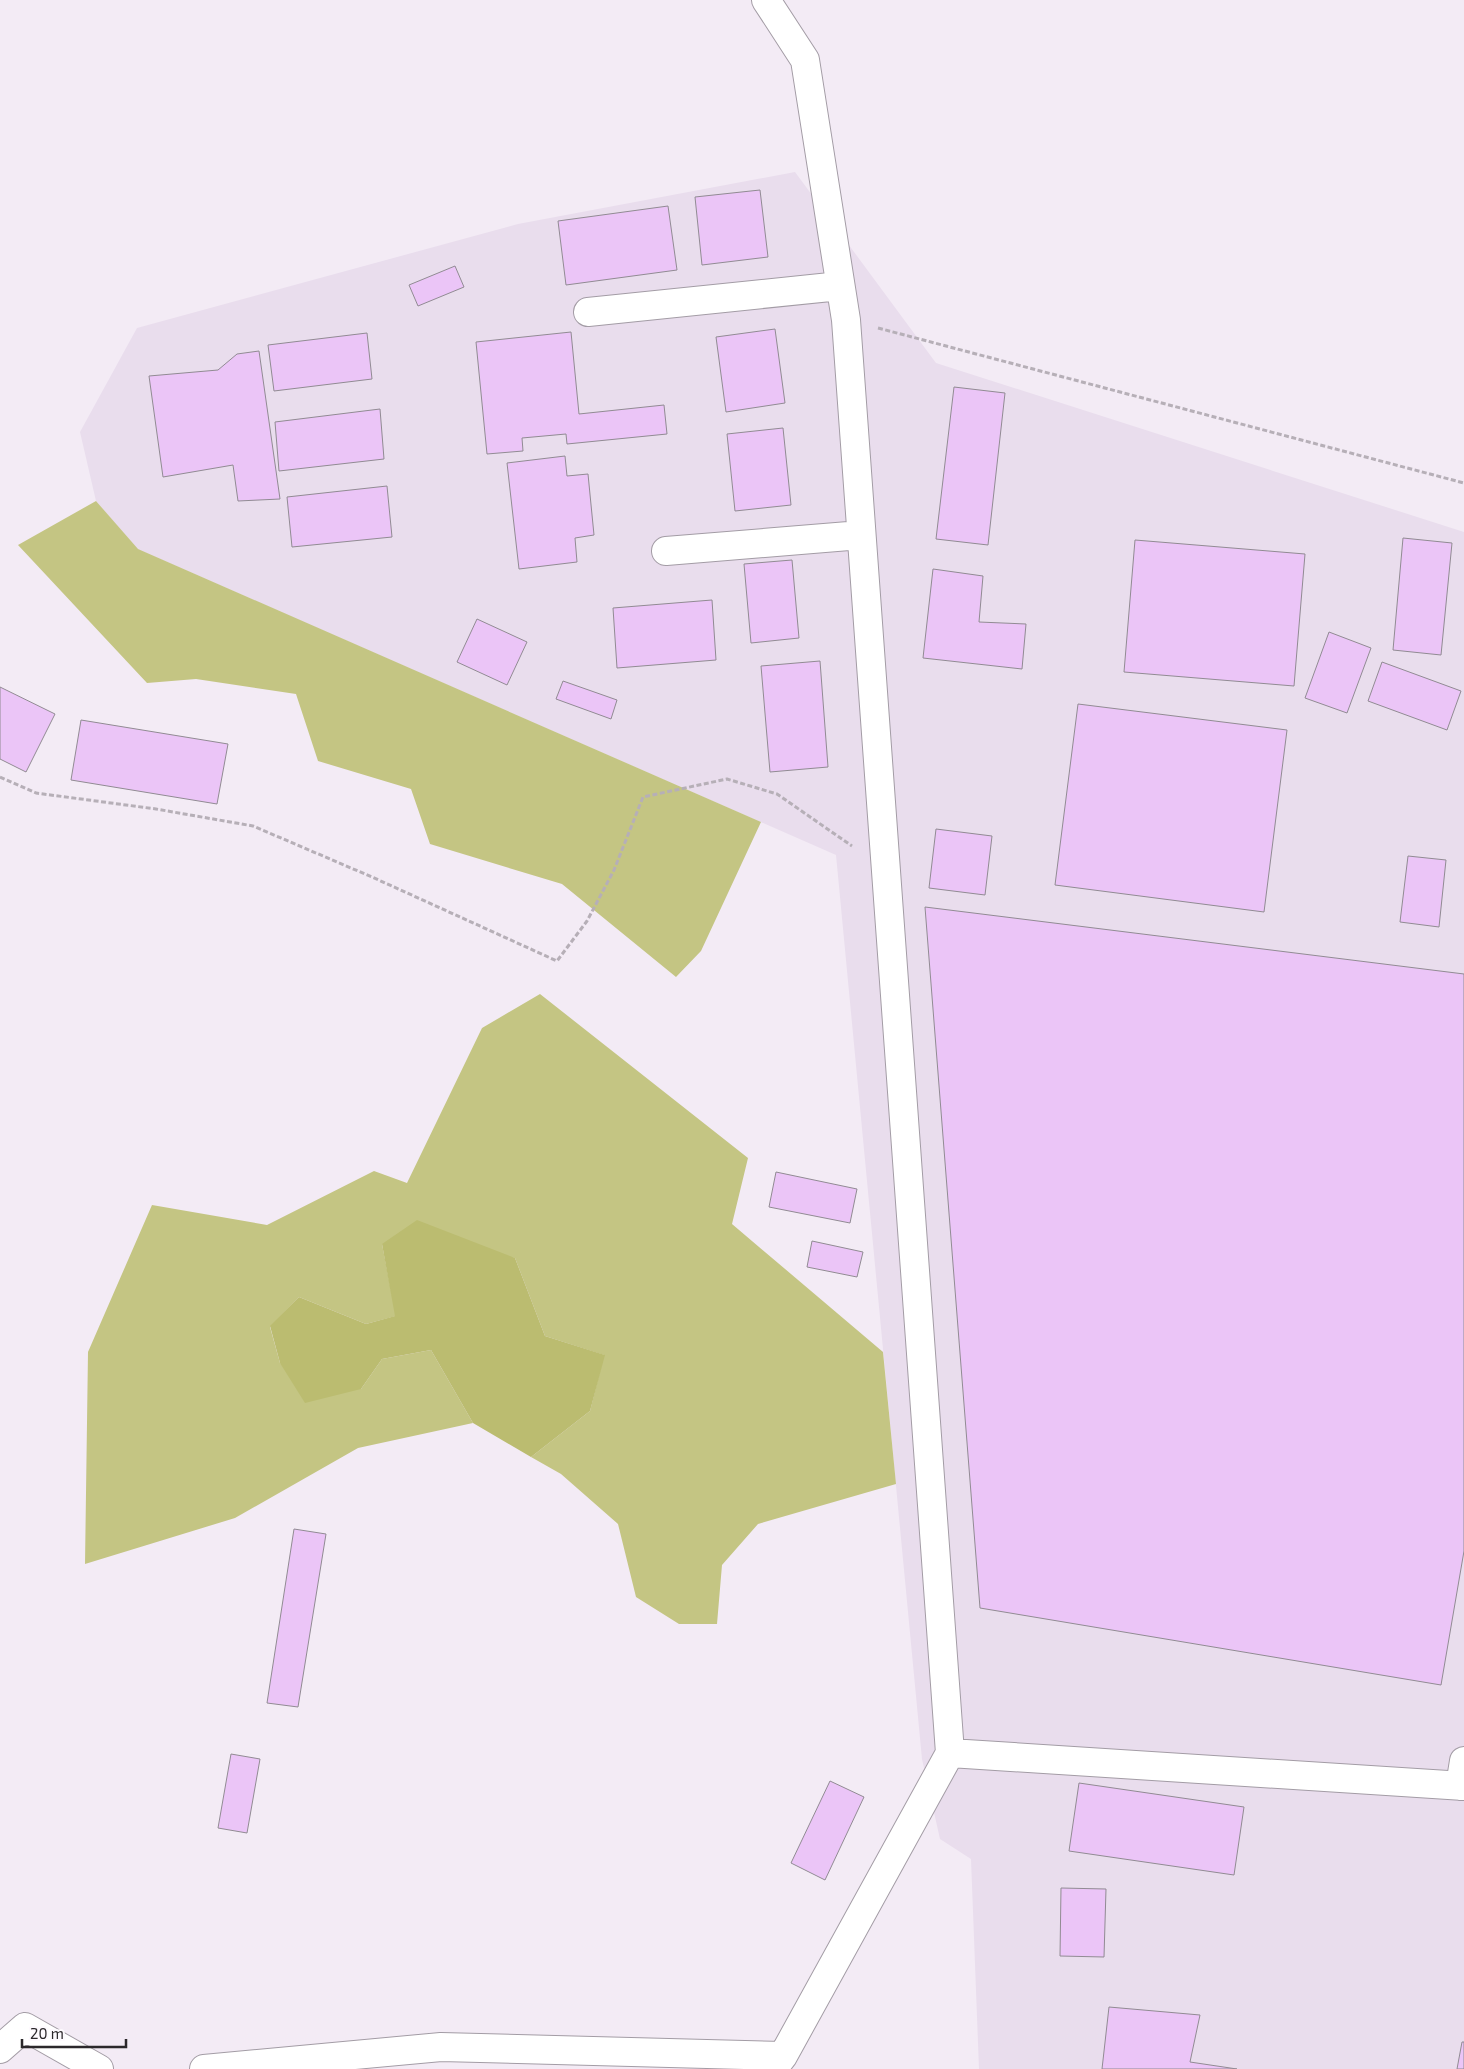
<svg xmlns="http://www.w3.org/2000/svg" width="1464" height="2069" font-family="'Exo 2',sans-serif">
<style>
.built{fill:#e9dded}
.green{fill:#c4c583}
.forest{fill:#bbbc70}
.building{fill:#ebc5f7;stroke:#918b93}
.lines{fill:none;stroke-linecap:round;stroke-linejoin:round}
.minor-casing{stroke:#a39ca5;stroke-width:30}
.path{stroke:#b6afb7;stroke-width:3;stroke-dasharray:5 2.5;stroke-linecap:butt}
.minor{stroke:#fff;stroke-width:28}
</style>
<rect width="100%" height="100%" fill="#f3ebf5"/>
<path class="built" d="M795 172 936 363 1464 532V2069H979L971 1859 940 1839 922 1759 836 855 137 549 96 501 80 432 137 328 518 224Z"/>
<path class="green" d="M96 501 138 549 761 822 701 951 676 977 562 884 430 844 411 789 318 761 296 694 196 679 147 683 18 545Z
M540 994 748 1158 732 1224 883 1352 896 1484 758 1524 722 1565 717 1624H679L636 1597 618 1524 561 1474 531 1457 590 1411 604 1355 545 1336 515 1258 382 1244 396 1316 366 1324 299 1297 270 1327 280 1363 361 1389 382 1359 431 1350 473 1423 358 1448 235 1518 85 1564 88 1352 152 1205 267 1225 374 1171 407 1183 482 1028Z"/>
<path class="forest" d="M417 1220 515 1258 545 1336 605 1355 590 1411 531 1457 473 1423 431 1350 382 1359 361 1389 305 1403 280 1363 270 1326 299 1297 366 1324 395 1316 382 1244Z"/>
<path class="building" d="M760 190 768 257 702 265 695 197Z
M668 206 677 270 566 285 558 221Z
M455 266 464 287 418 306 409 285Z
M775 329 785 403 726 412 716 337Z
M571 332 579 414 664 405 667 434 567 444 566 434 522 438 523 451 487 454 476 342Z
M367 333 372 379 274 391 268 345Z
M259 351 280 499 238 501 233 465 163 477 149 376 218 370 237 354Z
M954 387 1005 393 988 545 936 539Z
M380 409 384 459 279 471 275 422Z
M783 428 791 505 735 511 727 434Z
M565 456 567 476 588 474 594 535 575 538 577 562 519 569 507 463Z
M387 486 392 537 292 547 287 497Z
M1403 538 1452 543 1441 655 1393 650Z
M1135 540 1305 554 1294 686 1124 672Z
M792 560 799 638 751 643 744 564Z
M933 569 983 576 979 622 1026 624 1022 669 923 658Z
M712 600 716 660 617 668 613 608Z
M477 619 527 642 507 685 457 662Z
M1329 632 1371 648 1347 713 1305 698Z
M820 661 828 767 770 772 761 666Z
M1382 662 1461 691 1447 730 1368 701Z
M563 681 617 700 611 719 556 699Z
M0 687 55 714 26 772 0 759Z
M1078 704 1287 730 1264 912 1055 885Z
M81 720 228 744 217 804 71 780Z
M936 829 992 836 985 895 929 888Z
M1408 856 1446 860 1439 927 1400 922Z
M925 907 1464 974V1551L1441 1685 980 1608Z
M776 1172 857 1189 850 1223 769 1207Z
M812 1241 863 1252 857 1277 807 1267Z
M294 1529 326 1534 298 1707 267 1703Z
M231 1754 260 1759 247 1833 218 1828Z
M830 1781 864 1797 825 1880 791 1863Z
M1079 1783 1244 1807 1234 1875 1069 1851Z
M1061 1888 1106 1889 1104 1957 1060 1956Z
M1109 2007 1200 2015 1190 2062 1237 2069H1102Z
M1462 2042H1464V2069H1457Z"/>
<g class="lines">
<g class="minor-casing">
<path id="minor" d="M766 0 805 60 846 320 950 1753 1464 1786
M588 312 840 286
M666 551 861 535
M1460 1786 1464 1761
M0 2049 25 2027 99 2069
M204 2069 441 2047 783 2056
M773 2069 783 2056 950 1753"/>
</g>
<path class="path" d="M878 328 1464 483
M0 777 36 793 156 809 253 826 372 877 557 961 587 921 614 870 643 797 727 779 777 794 852 846"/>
<use href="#minor" class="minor"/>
</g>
<path d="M22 2039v8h104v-8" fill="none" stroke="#2b282b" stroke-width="2.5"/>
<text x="30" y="2039" font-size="15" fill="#2b282b" stroke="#fdfafe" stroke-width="4" paint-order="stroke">20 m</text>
</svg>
